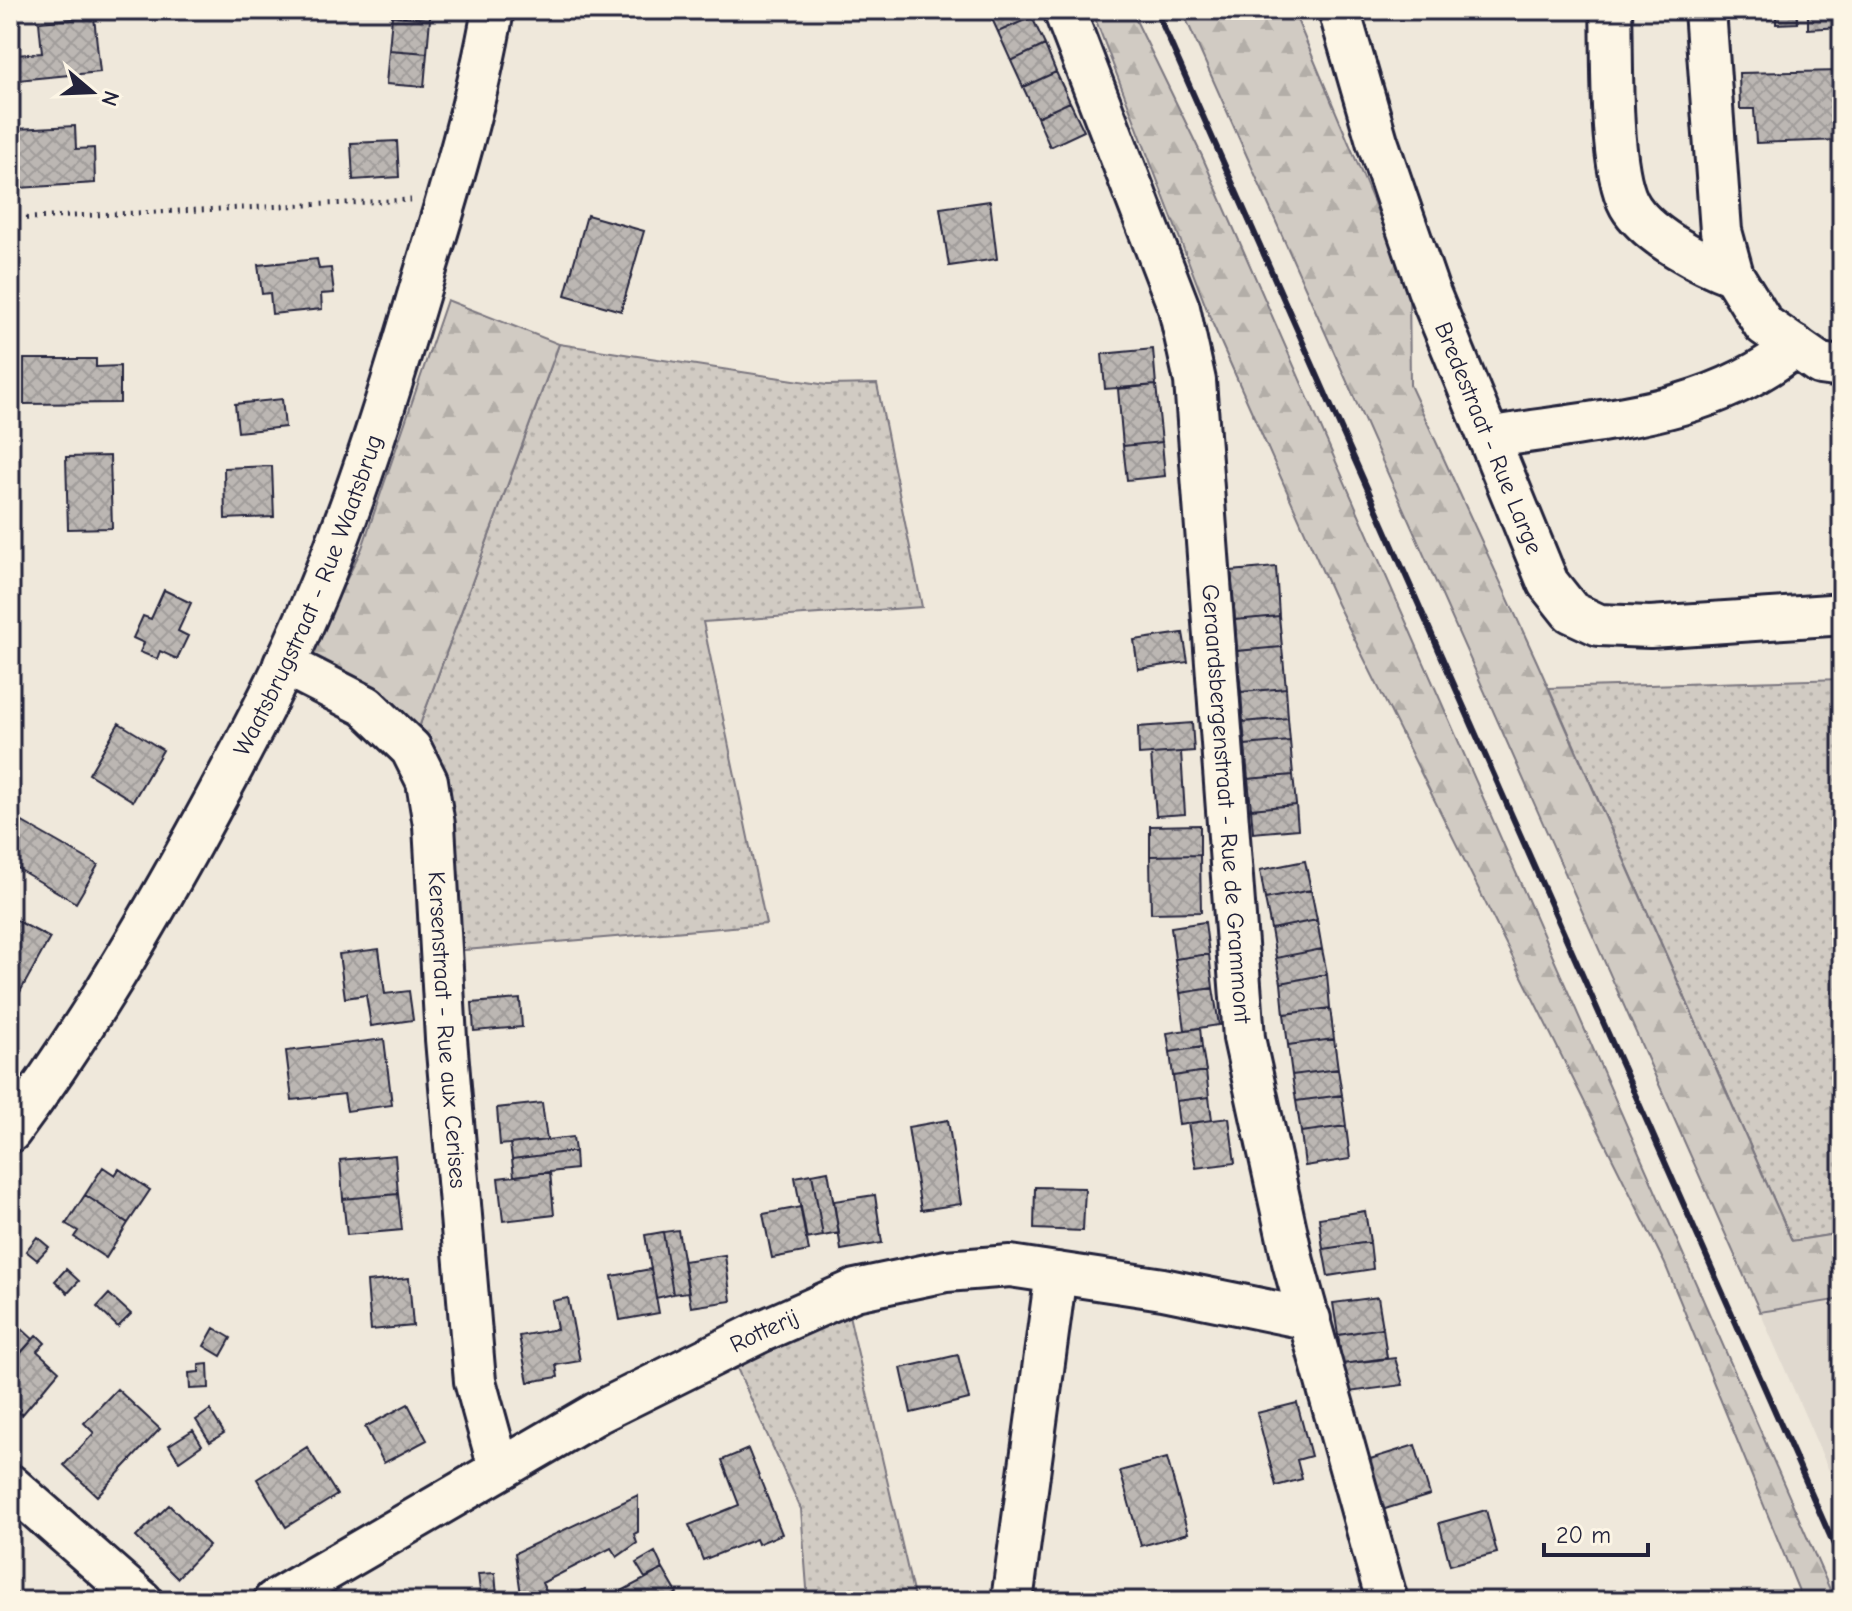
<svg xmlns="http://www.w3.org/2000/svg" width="1852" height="1611" font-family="'Comic Neue',sans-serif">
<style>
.built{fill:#e0d9cf}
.grass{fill:url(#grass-dots);stroke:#7a767f;stroke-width:2}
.forest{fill:url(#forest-firs);stroke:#7a767f;stroke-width:2}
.building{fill:url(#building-cross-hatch);stroke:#22223b;stroke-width:2}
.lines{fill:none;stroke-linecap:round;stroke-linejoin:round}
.minor-casing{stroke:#22223b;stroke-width:46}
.path{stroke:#22223b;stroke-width:5;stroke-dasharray:2 6;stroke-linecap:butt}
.minor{stroke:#fcf5e5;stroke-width:40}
.rail{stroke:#22223b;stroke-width:6}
.labels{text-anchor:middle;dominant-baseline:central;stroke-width:7;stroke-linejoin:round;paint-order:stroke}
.street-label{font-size:24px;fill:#22223b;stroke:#fcf5e5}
</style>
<defs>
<pattern id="grass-dots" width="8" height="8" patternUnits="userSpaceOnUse" patternTransform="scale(2)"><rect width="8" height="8" fill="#d1cbc3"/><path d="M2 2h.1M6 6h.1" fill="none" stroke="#b3aea8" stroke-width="1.8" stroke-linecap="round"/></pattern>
<pattern id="forest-firs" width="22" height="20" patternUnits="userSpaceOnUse" patternTransform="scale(2)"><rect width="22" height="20" fill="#d1cbc3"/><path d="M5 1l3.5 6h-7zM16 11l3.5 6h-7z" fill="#b3aea8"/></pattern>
<pattern id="building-cross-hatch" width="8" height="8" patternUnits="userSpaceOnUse" patternTransform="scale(2)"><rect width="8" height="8" fill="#bcb7b3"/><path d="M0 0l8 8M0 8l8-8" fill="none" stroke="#a19d9b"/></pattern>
</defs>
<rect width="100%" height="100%" fill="#efe8db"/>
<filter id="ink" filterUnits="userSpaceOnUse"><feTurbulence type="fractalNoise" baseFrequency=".0125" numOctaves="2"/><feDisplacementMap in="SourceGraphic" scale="16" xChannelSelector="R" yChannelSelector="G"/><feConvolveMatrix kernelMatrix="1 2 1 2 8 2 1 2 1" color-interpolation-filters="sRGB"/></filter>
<g filter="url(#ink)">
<path class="built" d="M1842 1299V1481L1834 1482 1760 1312Z"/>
<path class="grass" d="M559 344 827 385 877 384 922 607 703 622 766 924 454 951 439 762 430 741 418 730Z
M1842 679V1233L1792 1241 1549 688Z
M849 1315 915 1601H808L801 1509 736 1366Z"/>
<path class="forest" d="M1092 10H1131L1202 156 1835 1601H1803L1665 1264 1337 604 1211 320Z
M1182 10H1293L1409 286 1410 385 1537 662 1792 1241 1842 1233V1299L1760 1312Z
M447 300 559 344 418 730 307 660 362 548Z"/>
<path class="building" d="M392 10H431L430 19 392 16Z
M988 10H1028L1032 17 998 32Z
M1751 10H1797L1798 23 1776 24V11H1770V19H1758L1759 12Z
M1808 10H1842V27L1808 29Z
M392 16 430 19 427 53 389 50Z
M94 17 100 72 18 80 16 55 42 53 39 22Z
M1032 17 1045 45 1011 61 998 32Z
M1045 45 1056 72 1023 87 1011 61Z
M389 50 427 53 424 87 386 84Z
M1842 71V140L1756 143 1754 109H1740L1739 73Z
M1056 72 1070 102 1037 117 1023 87Z
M1070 102 1084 131 1050 147 1037 117Z
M75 126 76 149 94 148 95 183 19 188 16 129Z
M397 141 399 177 353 180 351 143Z
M990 201 997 259 949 266 940 208Z
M587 215 644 231 621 311 565 295Z
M317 259 319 269 331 268 334 293 321 294 322 309 272 314 270 293 262 294 258 265Z
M1153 349 1156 385 1105 389 1102 354Z
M24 359H96V367L120 366V403L24 404Z
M1156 385 1162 442 1123 446 1118 389Z
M282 399 285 427 238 432 235 404Z
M1162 442 1165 476 1127 480 1123 446Z
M110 456 112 528 68 529 66 457Z
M272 466 274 517 225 519 224 468Z
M1276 567 1279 616 1235 620 1231 571Z
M164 590 191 603 178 631 188 636 177 659 160 651 157 659 140 652 144 643 133 638 143 616 151 619Z
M1279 616 1282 647 1237 651 1235 620Z
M1183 633 1188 662 1138 669 1134 640Z
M1282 647 1286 688 1241 692 1237 651Z
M1286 688 1288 718 1243 722 1241 692Z
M1288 718 1290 741 1245 745 1243 722Z
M119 723 163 750 133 801 89 774Z
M1192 723 1194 751 1139 755 1138 727Z
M1290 741 1293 775 1248 779 1245 745Z
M1181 752 1185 814 1156 816 1151 754Z
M1293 775 1296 805 1251 809 1248 779Z
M1296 805 1298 829 1253 833 1251 809Z
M19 820 98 865 76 903 10 864V836Z
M1200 825V855L1150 856V826Z
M1200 855 1201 912 1151 913 1150 856Z
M1305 861 1311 890 1265 899 1260 870Z
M1311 890 1317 920 1271 929 1265 899Z
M10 917 50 938 20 992 10 987Z
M1317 920 1322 949 1276 958 1271 929Z
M1205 922 1209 954 1175 959 1171 927Z
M379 949 385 994 409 991 413 1020 371 1026 366 995 345 998 339 954Z
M1322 949 1327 974 1281 983 1276 958Z
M1209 954 1213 988 1180 993 1175 959Z
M1327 974 1330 1008 1284 1014 1281 983Z
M1213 988 1219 1025 1185 1030 1180 993Z
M520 999 522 1027 474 1031 472 1003Z
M1330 1008 1334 1039 1288 1045 1284 1014Z
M1200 1028 1202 1047 1170 1052 1167 1033Z
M384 1039 392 1105 347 1111 344 1094 292 1100 286 1051Z
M1334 1039 1338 1069 1292 1075 1288 1045Z
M1202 1047 1206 1071 1173 1076 1170 1052Z
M1338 1069 1342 1095 1296 1101 1292 1075Z
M1206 1071 1209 1097 1176 1101 1173 1076Z
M1342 1095 1346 1126 1301 1132 1296 1101Z
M1209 1097 1212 1120 1179 1125 1176 1101Z
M542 1103 547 1140 500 1145 497 1108Z
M1229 1118 1235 1163 1196 1168 1188 1123Z
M948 1120 961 1204 921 1210 908 1127Z
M1346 1126 1350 1159 1305 1166 1301 1132Z
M573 1137 575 1151 512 1159 510 1144Z
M575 1151 576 1169 514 1176 512 1159Z
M395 1155 398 1194 343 1199 340 1160Z
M103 1167 115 1175 119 1169 150 1190 128 1223 85 1195Z
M828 1171 839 1233 823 1236 812 1174Z
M550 1172 554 1215 503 1221 498 1178Z
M812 1174 823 1236 806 1239 795 1177Z
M1035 1187 1085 1188 1083 1231 1034 1229Z
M398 1194 402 1230 347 1235 343 1199Z
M85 1195 128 1223 106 1258 74 1237 78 1231 66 1224Z
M875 1195 882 1243 841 1250 834 1201Z
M801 1207 809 1251 772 1258 763 1214Z
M1365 1211 1370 1242 1323 1249 1319 1218Z
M678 1230 689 1292 673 1294 663 1232Z
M663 1232 673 1294 656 1298 645 1235Z
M37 1237 49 1247 37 1260 26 1251Z
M1370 1242 1373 1269 1328 1276 1323 1249Z
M725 1255 731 1301 691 1307 683 1261Z
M66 1269 79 1281 68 1293 55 1281Z
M651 1269 659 1313 620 1320 612 1276Z
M409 1278 413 1326 371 1330 367 1282Z
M109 1294 131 1314 118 1327 97 1307Z
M1378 1297 1383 1328 1338 1335 1333 1303Z
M568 1298 580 1361 556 1365 558 1377 528 1382 519 1336 557 1329 552 1301Z
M10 1318 33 1339 10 1365Z
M214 1328 231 1338 221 1356 204 1346Z
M1383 1328 1387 1358 1342 1364 1338 1335Z
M37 1335 45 1343 37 1351 59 1371 22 1415 15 1409 10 1416V1365Z
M958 1355 969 1399 911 1413 901 1368Z
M1395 1358 1403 1385 1349 1392 1342 1364Z
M208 1364 209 1388 190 1389 189 1373 199 1372V1365Z
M117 1389 160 1429 97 1496 64 1465 94 1433 84 1423Z
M1297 1403 1311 1456 1297 1460 1302 1479 1276 1486 1257 1413Z
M408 1404 427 1440 384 1463 365 1427Z
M210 1410 224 1433 210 1442 196 1420Z
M193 1430 202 1445 179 1461 169 1445Z
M1415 1445 1430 1495 1382 1510 1367 1460Z
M307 1447 337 1495 286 1527 257 1479Z
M748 1449 782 1534 758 1544 756 1539 703 1560 689 1525 739 1505 722 1460Z
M1167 1458 1188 1533 1141 1546 1120 1471Z
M638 1495V1532L634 1534 637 1543 617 1557 611 1548 542 1583 550 1599 548 1601H522L515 1553Z
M169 1505 209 1545 177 1578 136 1537Z
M1486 1510 1497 1553 1450 1565 1439 1523Z
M655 1552 663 1569 645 1578 636 1563Z
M663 1569 677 1593 664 1601H622L618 1593Z
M495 1573 497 1597 481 1599 478 1574Z
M585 1589 590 1601H567L565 1598Z
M13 1590 25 1601H10Z"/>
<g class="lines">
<g class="minor-casing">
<g id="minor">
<path id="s1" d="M1064 10 1179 308 1195 381 1244 1038 1293 1262 1387 1601"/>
<path id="s2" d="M1339 10 1377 141 1428 289 1548 583 1571 612 1599 625 1650 627 1830 615"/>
<path d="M1611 10C1613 55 1608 176 1632 209 1652 238 1701 263 1733 275"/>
<path d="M1705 10 1721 231 1733 275 1764 325 1820 364 1842 367"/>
<path d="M1489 438C1595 419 1707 419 1795 346"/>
<path id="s3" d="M284 664 366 706 411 749 427 781 434 825 446 1039 475 1381 499 1468"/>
<path id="s4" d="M10 1132C78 1041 136 943 191 844 236 762 282 677 318 590 360 489 392 384 423 279 450 190 477 102 493 10"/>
<path d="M10 1485 142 1601"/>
<path id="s5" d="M274 1601 597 1413 760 1332 855 1290 946 1271 1010 1266 1163 1289 1310 1319"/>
<path d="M1012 1601 1056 1273"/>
</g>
</g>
<path class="path" d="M10 219 411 200"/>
<use href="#minor" class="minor"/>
<path class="rail" d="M1156 10 1842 1563"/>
</g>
</g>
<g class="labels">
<g class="street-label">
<text stroke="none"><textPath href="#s2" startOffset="454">Bredestraat - Rue Large</textPath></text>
<text stroke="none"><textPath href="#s4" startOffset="616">Waatsbrugstraat - Rue Waatsbrug</textPath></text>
<text stroke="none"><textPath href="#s1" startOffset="818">Geraardsbergenstraat - Rue de Grammont</textPath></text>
<text stroke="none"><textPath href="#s3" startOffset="440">Kersenstraat - Rue aux Cerises</textPath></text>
<text stroke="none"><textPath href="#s5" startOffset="560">Rotterij</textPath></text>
</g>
</g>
<rect width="1852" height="1611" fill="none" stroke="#fcf5e5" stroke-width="40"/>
<rect x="20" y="20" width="1812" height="1571" fill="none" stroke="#22223b" stroke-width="3" filter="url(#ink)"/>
<g transform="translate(92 92) rotate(109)" stroke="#fcf5e5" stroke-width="6" paint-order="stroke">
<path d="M0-6L14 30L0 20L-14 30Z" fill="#22223b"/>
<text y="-12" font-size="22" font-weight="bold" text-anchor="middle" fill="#22223b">N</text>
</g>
<path d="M1544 1543v12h104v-12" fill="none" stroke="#22223b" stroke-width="4"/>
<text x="1556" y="1543" font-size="24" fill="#22223b" stroke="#fcf5e5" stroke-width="6" paint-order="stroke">20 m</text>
</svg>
